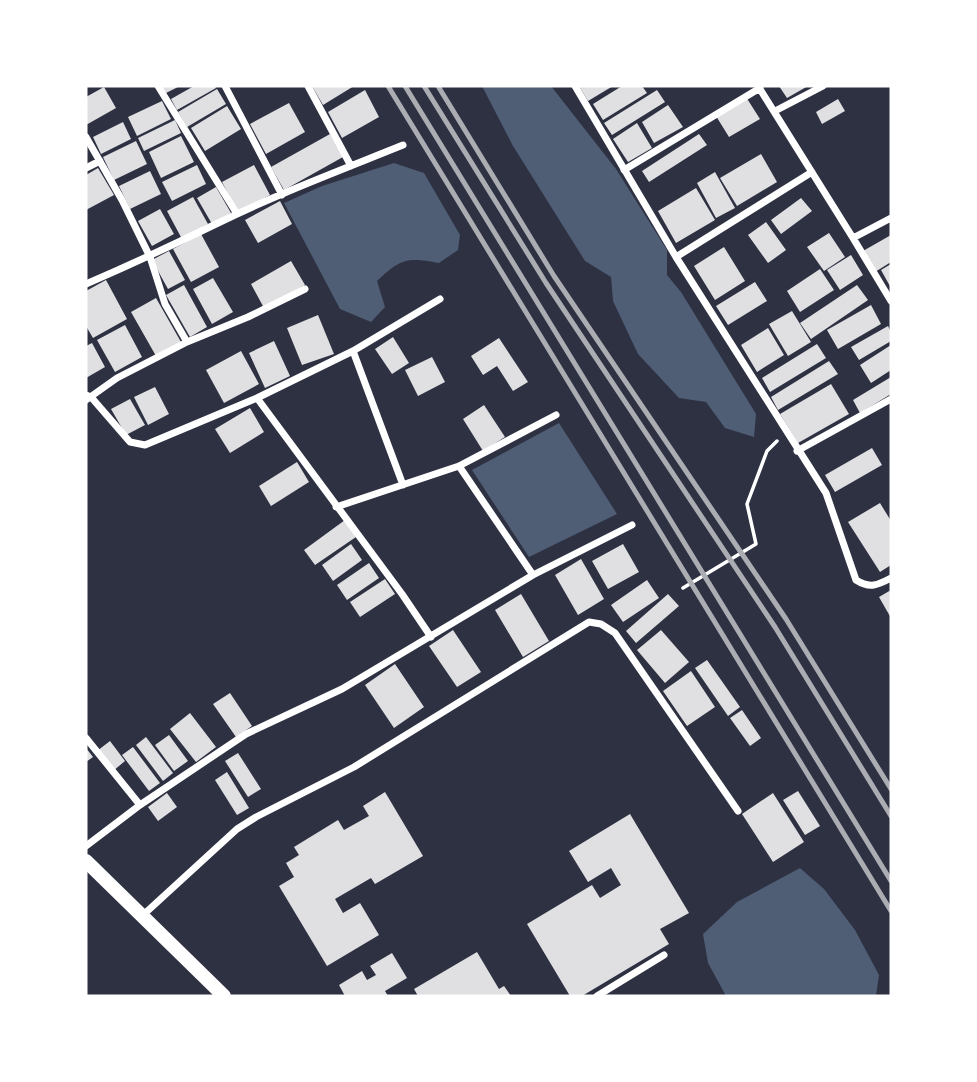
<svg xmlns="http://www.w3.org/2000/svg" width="977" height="1082" font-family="Cabin,sans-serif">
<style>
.water{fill:#4f5d75}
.building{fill:#e0e0e3}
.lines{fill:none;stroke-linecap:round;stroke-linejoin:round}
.path{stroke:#fff;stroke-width:3.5}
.minor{stroke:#fff;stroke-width:7}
.primary{stroke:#fff;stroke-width:14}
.rail{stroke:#abadb3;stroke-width:5}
</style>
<rect width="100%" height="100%" fill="#2d3142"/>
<path class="water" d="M482 86H551L616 169 667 250V275L681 292 756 414 754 437 725 428 706 402 679 398 638 354 613 301 611 277 585 261 513 146Z
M394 163 424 173 460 235 458 250 439 263C408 257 401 258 377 281L385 307 371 322 340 309 284 203 322 186Z
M559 423 617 514 529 557 472 470Z
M800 868 824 889 855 930 879 975 876 996H726L708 963 703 934 737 902Z"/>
<path class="building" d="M160 86H180L164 94Z
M194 86H215L216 88 177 110 171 99Z
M312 86H354L323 105Z
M579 86H613L588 101Z
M622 86H642L647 93 603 120 593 104Z
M779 86H808L787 98Z
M104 87 116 108 86 125V97Z
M217 89 226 104 187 127 178 112Z
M365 90 379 117 342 138 328 112Z
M657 90 665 102 612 135 604 123Z
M746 97 760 119 729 137 716 116Z
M838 99 845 111 822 124 816 112Z
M162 101 171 119 137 136 128 117Z
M289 103 305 132 266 154 250 124Z
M668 105 683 127 654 143 642 122Z
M227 106 241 129 205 151 191 128Z
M175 120 181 133 144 151 138 138Z
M123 122 131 139 101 154 93 137Z
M637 123 652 148 628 162 613 139Z
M330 134 343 157 284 190 271 167Z
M699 134 707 145 649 182 642 171Z
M181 136 194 162 161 178 149 152Z
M136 141 147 164 114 180 103 157Z
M761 154 777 182 737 206 720 178Z
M197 165 206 184 172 201 162 182Z
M254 165 270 195 238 213 222 182Z
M98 168 114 195 86 210V175Z
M150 171 161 194 130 209 119 186Z
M715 172 735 208 716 218 697 183Z
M216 187 231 213 212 224 197 198Z
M696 188 715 220 676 243 658 211Z
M193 197 208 224 182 239 167 211Z
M801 198 812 211 781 234 771 220Z
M280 201 292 224 258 243 245 220Z
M160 209 174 234 152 246 138 221Z
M766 222 786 250 768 263 748 235Z
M829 233 845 257 824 271 807 247Z
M201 234 219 267 191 282 173 249Z
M891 235V262L875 272 863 251Z
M724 247 745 281 715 300 694 266Z
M169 251 185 280 168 289 152 260Z
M851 255 863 275 840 290 827 270Z
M291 261 305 285 264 308 251 284Z
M891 264V288L881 270Z
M820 269 834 290 800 312 787 291Z
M213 278 233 312 212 324 193 289Z
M106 280 127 319 93 338 86 326V291Z
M755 282 767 301 728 325 716 306Z
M184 285 207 327 190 337 166 295Z
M857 285 868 300 811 339 800 323Z
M156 298 181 342 156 356 131 312Z
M871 305 881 324 838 349 827 330Z
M792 311 811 342 788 356 769 324Z
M318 315 334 354 302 365 287 328Z
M125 325 142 357 115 372 97 340Z
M888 326 891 332V341L859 360 851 347Z
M768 328 784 355 757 372 741 345Z
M393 337 409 363 392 374 375 349Z
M499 338 528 382 513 391 497 366 483 375 471 356Z
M274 341 290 376 265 388 249 353Z
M92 343 105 367 86 378V346Z
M817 344 826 358 770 392 762 378Z
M891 345V370L871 383 860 365Z
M241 351 259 384 224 403 206 370Z
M432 357 445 382 418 396 405 370Z
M829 361 838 374 778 410 771 397Z
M891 377V394L860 413 853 400Z
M831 384 849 414 798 443 780 414Z
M155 387 169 414 148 425 134 397Z
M130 399 145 425 126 435 111 409Z
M484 405 505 437 483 451 463 419Z
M250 408 264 432 230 453 215 429Z
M872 448 882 465 835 492 825 475Z
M297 462 309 482 271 506 259 486Z
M880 503 891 521V565L880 572 848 522Z
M345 520 356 537 315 565 304 550Z
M351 544 362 560 333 581 322 565Z
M623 544 639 572 608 589 592 561Z
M581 559 604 599 578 615 555 575Z
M369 563 379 578 347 600 337 585Z
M385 579 395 594 360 617 350 602Z
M647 580 659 598 623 622 611 605Z
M891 590V618L879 597Z
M521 594 549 641 523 657 495 610Z
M668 594 679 606 636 643 626 631Z
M453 630 481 672 457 687 429 646Z
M661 630 689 662 665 683 637 650Z
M707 660 740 707 728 716 695 668Z
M395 664 424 707 394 728 365 685Z
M691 671 715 707 687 726 663 691Z
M230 693 252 726 236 737 213 704Z
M742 710 761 738 750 746 730 718Z
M190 713 216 747 196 762 170 729Z
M169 735 188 761 174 771 155 745Z
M146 737 173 773 163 781 136 745Z
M110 741 125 761 113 771 97 751Z
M133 747 160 783 149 791 122 755Z
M86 748 93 757 86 762Z
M238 753 261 789 248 797 225 761Z
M227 772 249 808 237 815 215 780Z
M798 791 820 826 805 835 783 800Z
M385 792 423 856 375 884 371 878 335 899 343 913 360 903 379 935 327 966 279 886 294 877 286 863 299 855 294 847 338 820 344 830 369 816 363 806Z
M167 793 177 807 158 821 148 807Z
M773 793 804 842 773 862 742 814Z
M630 814 689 913 660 929 669 944 582 996H570L527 924 592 885 600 898 621 885 611 868 588 882 569 851Z
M477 952 499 989 504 986 511 996H418L414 989Z
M392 953 407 978 385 991 388 996H345L339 985 362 971 367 980 376 975 370 966Z"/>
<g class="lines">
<path class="path" d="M683 588 756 544 747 504 767 451 777 441"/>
<path class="minor" d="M158 86 237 214
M225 86 282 195
M308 86 351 166
M575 86 676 257
M758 86 853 238 891 218
M775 111 823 86
M86 137 122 200 150 257 165 304 187 342
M86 168 100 161
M624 170 760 88
M812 172 676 257 826 493 856 580C870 589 878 585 891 578
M853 238 891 301
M86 284C130 265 173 245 216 224 277 194 341 170 403 145
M353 351 403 485
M86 395 91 397 130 442 145 445 257 398 353 351 440 299
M257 398 402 594 431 637
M86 400 117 378 187 342 248 317 305 289
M797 451 891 399
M459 466 533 575
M336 507 459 466 556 415
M86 738 140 805
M86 846 140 805 246 734 342 689 533 575 632 525
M142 916 237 829 256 817 354 767 589 622 601 624 615 633 738 811
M597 996 664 955"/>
<path class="primary" d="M86 861 224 996"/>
<path class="rail" d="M388 86 891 911
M405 86 891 881
M424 86 546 283 775 627 891 816
M438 86 554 276 786 619 891 789"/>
</g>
<rect width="977" height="1082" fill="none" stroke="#ffffff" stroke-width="175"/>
</svg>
